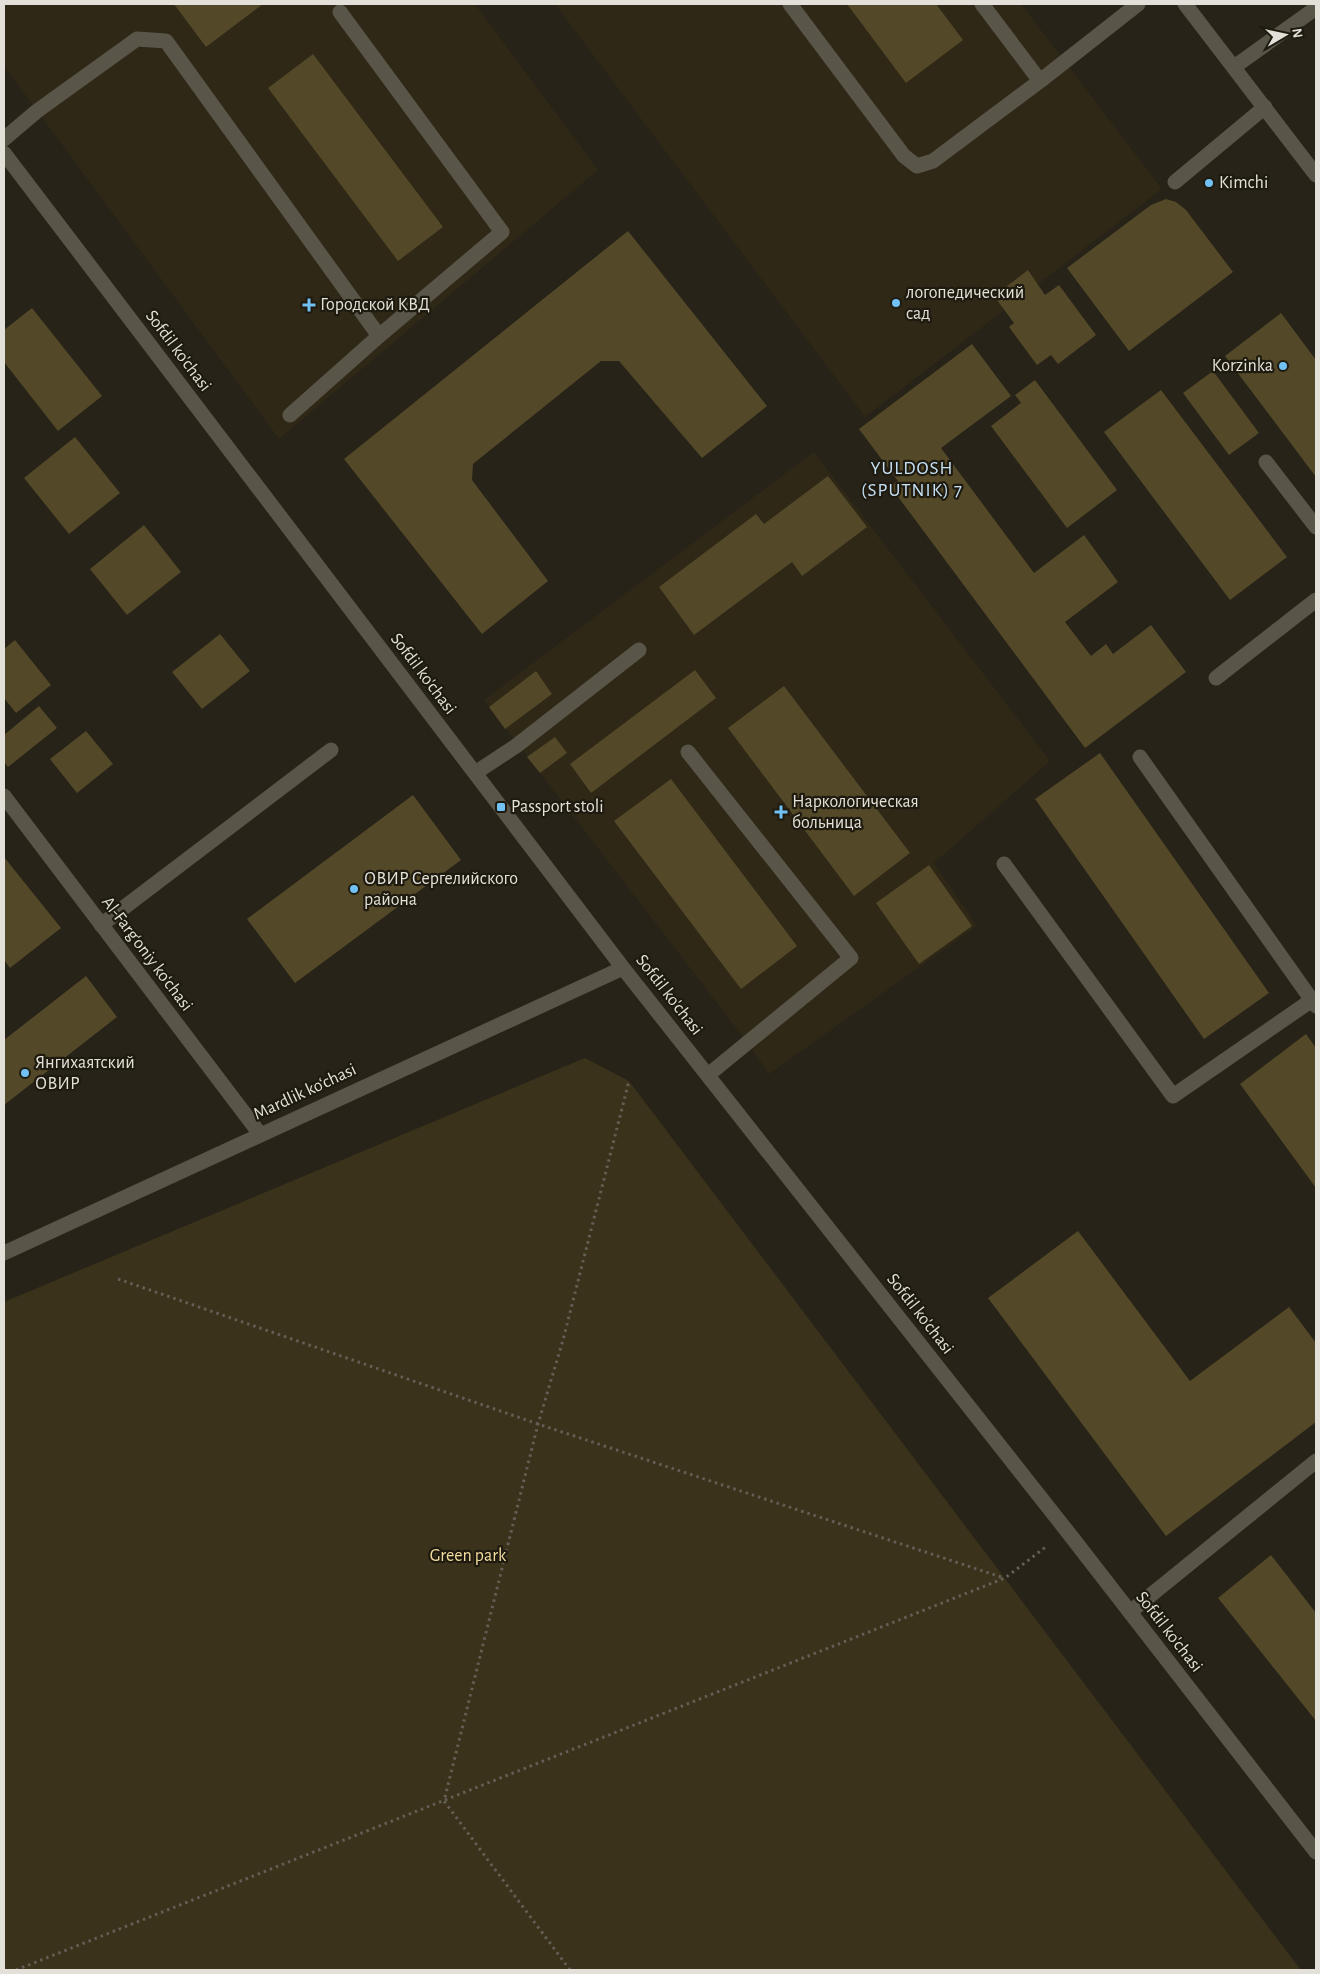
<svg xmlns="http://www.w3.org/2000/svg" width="1320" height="1974" font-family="'Alegreya Sans',sans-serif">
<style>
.built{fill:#2f2817}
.green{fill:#3a321a}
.building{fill:#534827}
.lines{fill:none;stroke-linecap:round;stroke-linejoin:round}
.path{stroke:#635f55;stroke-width:3;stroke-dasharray:2.5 4;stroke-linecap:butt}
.service{stroke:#595548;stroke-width:15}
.minor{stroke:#595548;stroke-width:15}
.tertiary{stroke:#595548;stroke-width:15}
.poi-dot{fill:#72c1f5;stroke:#1e1a0f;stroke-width:2}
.labels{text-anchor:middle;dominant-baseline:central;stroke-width:4.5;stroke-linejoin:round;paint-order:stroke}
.poi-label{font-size:18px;fill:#e2e0d8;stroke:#1e1a0f;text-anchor:start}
.street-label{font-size:18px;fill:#e2e0d8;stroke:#1e1a0f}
.park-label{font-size:18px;fill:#f2dc9f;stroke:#1e1a0f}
.neighbourhood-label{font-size:19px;letter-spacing:1px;fill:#c4e0f3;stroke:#1e1a0f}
</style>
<rect width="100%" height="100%" fill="#272318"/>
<path class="built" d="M4 4H475L598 170 279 439 4 66Z
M555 4H1021L1162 189 865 417Z
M814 452 1050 761 934 863 977 926 769 1074 747 1042 484 700Z"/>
<path class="green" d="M585 1058 629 1081 1300 1969 1296 1970H4V1302Z"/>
<path class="building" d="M174 4H263L206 47Z
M847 4H936L963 40 906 83Z
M313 54 443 227 398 261 268 88Z
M1166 199 1176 202 1186 210 1233 272 1129 351 1067 268 1151 205Z
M628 231 767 406 702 458 619 361H601L473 464 472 480 548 581 482 634 344 459Z
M1028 270 1045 295 1059 285 1096 335 1058 364 1051 355 1037 365 1009 327 1014 323 994 296Z
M32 308 102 396 58 431 4 362V330Z
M1281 313 1316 360V477L1225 356Z
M972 344 1011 396 941 448 1034 573 1084 535 1118 582 1065 622 1091 656 1106 644 1113 654 1151 625 1186 672 1085 748 890 486 898 481 859 429Z
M1213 371 1259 433 1229 455 1183 393Z
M1035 380 1117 490 1067 528 991 426 1021 403 1015 395Z
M1161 390 1287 557 1230 600 1104 432Z
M75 437 120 493 69 534 24 478Z
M828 476 867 527 802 576 792 562 694 635 659 587 756 514 764 524Z
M144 525 181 572 127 615 90 569Z
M220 634 250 671 202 709 172 672Z
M15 640 51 685 16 713 4 698V649Z
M695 670 716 698 591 793 570 764Z
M536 671 552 694 505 729 489 707Z
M784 686 910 853 854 896 728 728Z
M39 706 57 728 8 767 4 762V735Z
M86 731 113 764 77 793 50 759Z
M555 737 567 753 540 773 527 757Z
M1100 753 1269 993 1204 1039 1035 799Z
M671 779 797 946 741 989 614 821Z
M413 795 461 860 295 983 247 919Z
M4 857 61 928 10 968 4 960Z
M929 865 972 926 919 964 876 903Z
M86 976 117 1017 4 1105V1040Z
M1306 1034 1316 1048V1188L1240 1084Z
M1078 1231 1190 1381 1289 1307 1316 1343V1422L1166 1536 988 1298Z
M1271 1555 1316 1613V1721L1218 1598Z"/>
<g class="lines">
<path class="path" d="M118 1279 538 1424 1004 1578
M16 1970 1005 1578 1047 1546
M570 1970 444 1801 538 1424 563 1340 629 1081"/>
<path class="service" d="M790 4 904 156 917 166 933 161 1040 81 1138 4
M982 4 1040 81
M1234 67 1316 8
M4 139 37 111 137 39 166 41 379 336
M1175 182 1265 107
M290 415 379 336 502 232 340 12
M1266 462 1316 527
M1216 678 1316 600
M688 752 851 958 708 1075
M1140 757 1316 1006
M475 773 516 746 639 650
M1004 864 1173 1096 1312 1000
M101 925 331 750"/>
<path class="minor" d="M4 796 260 1134
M1130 1612 1316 1461"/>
<path class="tertiary" d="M1185 4 1316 175
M4 153 623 968 1067 1531 1316 1852
M4 1253 623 968"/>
</g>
<g class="poi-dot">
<circle cx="1209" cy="183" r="5"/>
<circle cx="896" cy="303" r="5"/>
<path d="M306.5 297.5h5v5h5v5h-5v5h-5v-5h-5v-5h5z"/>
<circle cx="1283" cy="366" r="5"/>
<rect x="496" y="802" width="10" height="10" rx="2.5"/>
<path d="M778.5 804.5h5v5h5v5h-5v5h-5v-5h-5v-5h5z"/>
<circle cx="354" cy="889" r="5"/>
<circle cx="25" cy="1073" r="5"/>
</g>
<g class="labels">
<g class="poi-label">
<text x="1219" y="183">Kimchi</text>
<text x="906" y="293">логопедический<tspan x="906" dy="21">сад</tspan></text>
<text x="320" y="305">Городской КВД</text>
<text x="1273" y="366" text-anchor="end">Korzinka</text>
<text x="792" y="802">Наркологическая<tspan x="792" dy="21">больница</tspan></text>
<text x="511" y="807">Passport stoli</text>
<text x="364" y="879">ОВИР Сергелийского<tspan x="364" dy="21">района</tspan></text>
<text x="35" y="1063">Янгихаятский<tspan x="35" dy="21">ОВИР</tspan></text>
</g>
<g class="street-label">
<text transform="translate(178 351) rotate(53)">Sofdil ko'chasi</text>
<text transform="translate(423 674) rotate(53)">Sofdil ko'chasi</text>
<text transform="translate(147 954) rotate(53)">Al-Farg‘oniy ko‘chasi</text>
<text transform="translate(669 995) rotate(52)">Sofdil ko'chasi</text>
<text transform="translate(305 1092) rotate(-25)">Mardlik ko‘chasi</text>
<text transform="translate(920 1314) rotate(52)">Sofdil ko'chasi</text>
<text transform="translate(1169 1632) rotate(52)">Sofdil ko'chasi</text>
</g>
<g class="park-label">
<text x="468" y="1556">Green park</text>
</g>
<g class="neighbourhood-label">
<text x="912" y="468">YULDOSH<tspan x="912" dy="22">(SPUTNIK) 7</tspan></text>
</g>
</g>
<rect width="1320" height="1974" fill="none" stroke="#e2e0d8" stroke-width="10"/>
<g transform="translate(1285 35) rotate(81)" stroke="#1e1a0f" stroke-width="4" paint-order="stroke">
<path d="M0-4L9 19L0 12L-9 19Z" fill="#e2e0d8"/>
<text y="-8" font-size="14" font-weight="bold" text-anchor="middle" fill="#e2e0d8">N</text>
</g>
</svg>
